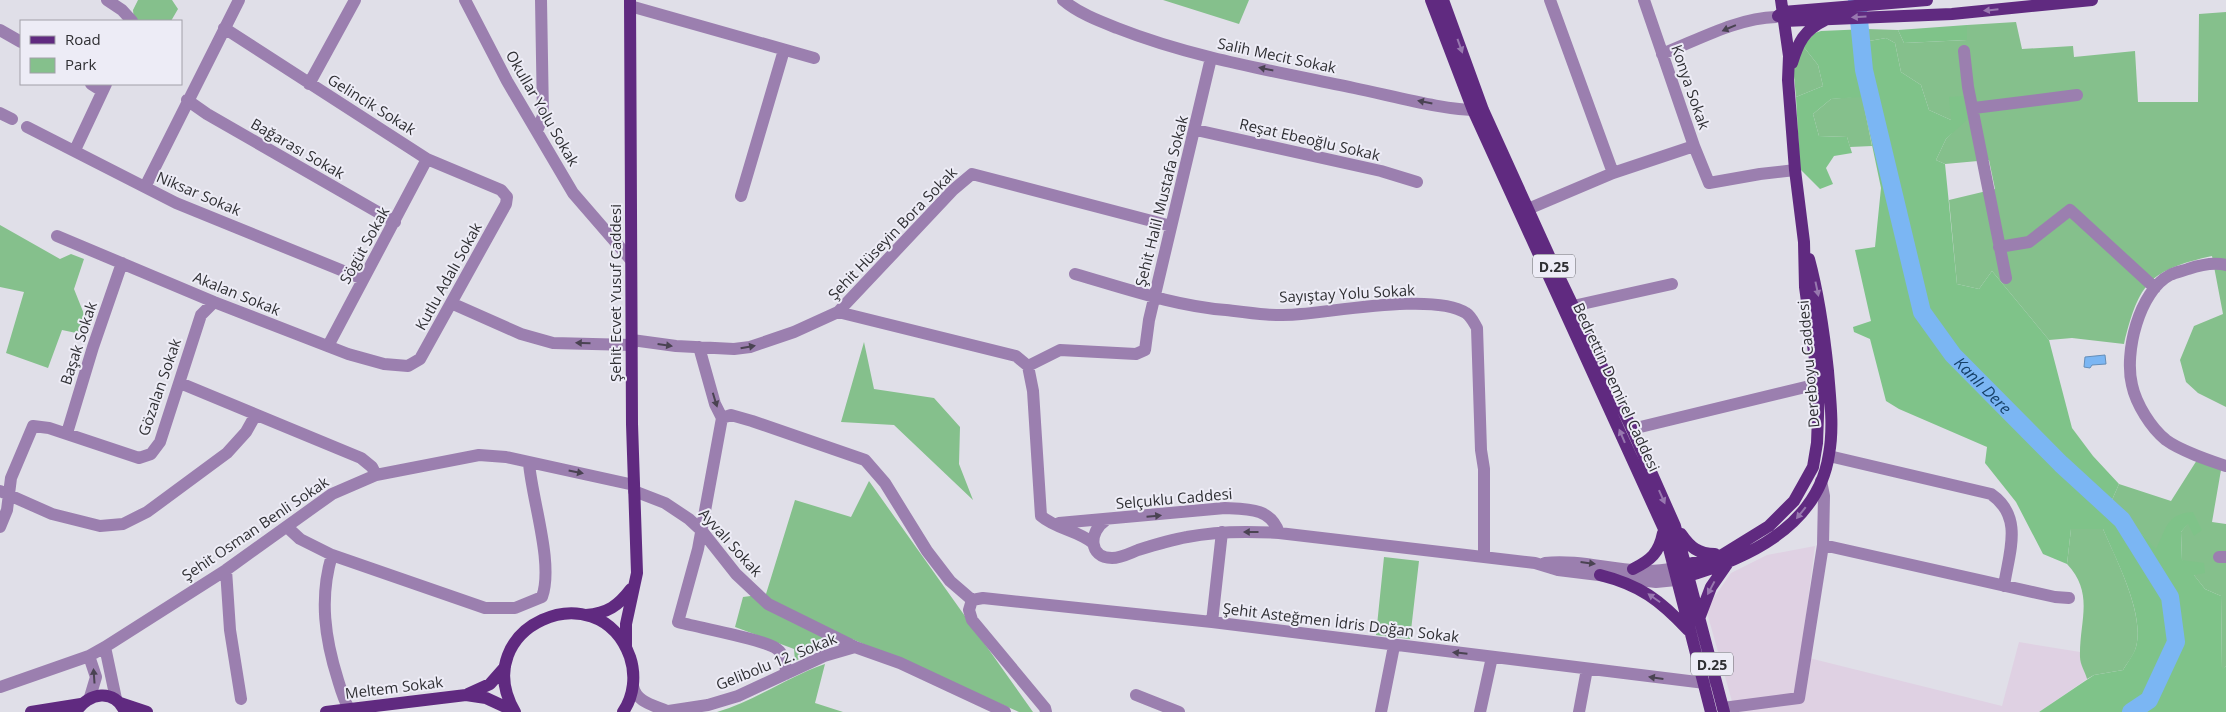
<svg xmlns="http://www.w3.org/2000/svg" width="2226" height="712" font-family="'Open Sans',sans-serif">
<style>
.industrial{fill:#dfd1e3}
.green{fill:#85c08c}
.forest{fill:#7fc389}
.water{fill:#7bb6f3;stroke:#648eb9}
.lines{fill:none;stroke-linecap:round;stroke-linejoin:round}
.river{stroke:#7bb6f3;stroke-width:18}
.minor{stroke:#9b7faf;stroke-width:12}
.major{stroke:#602a80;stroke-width:12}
.oneway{fill:#9878af}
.oneway2{fill:#4a4352}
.labels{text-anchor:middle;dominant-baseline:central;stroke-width:4;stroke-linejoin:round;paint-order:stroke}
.shield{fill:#edecf6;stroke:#68686e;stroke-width:1}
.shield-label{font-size:14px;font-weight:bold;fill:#2f2f33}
.street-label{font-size:15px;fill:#2f2f33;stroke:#edecf6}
.water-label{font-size:16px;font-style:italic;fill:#164068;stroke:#edecf6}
</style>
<rect width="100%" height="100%" fill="#e0dfe8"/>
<path class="industrial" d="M1815 546 1801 656 2002 706 2019 642 2080 652V659L2087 679 2039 712H1735L1706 609 1731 573 1767 555Z"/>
<path class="green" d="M138 0H172L178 9 171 21H134L133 10Z
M1163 0H1249L1239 24Z
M2226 12V407L2198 393 2186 382 2180 360 2194 326 2223 314 2212 256C2150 270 2139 282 2124 344L2072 338 2049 340 1992 271 1979 289 1957 284 1949 200 1995 189 1989 160 1945 164 1936 160 1946 139 1952 133 1951 120 1929 110 1921 85 1901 72 1895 43 1886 38 1869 41 1867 29 1898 30 1904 43 1967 40V25L2016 22 2022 49 2073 46 2074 57 2135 51 2138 102H2198L2199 14Z
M1803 46 1818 65 1823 86 1796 97 1793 66Z
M1862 96 1872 146 1850 147 1847 137 1819 136 1813 114 1831 99Z
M0 225 60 259 71 254 84 259 74 289 86 319 81 334 62 330 48 368 6 353 24 292 0 287Z
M864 342 874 389 934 398 960 427 959 464 973 500 894 425 841 422Z
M2197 460 2221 470 2212 522 2226 524V666L2222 670 2221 596 2205 589 2182 560 2181 532 2188 523 2193 513 2156 550 2112 500 2119 484 2171 501Z
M869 481 1033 712H1019L852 639 830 644 795 661 794 649 735 627 743 597 766 594 795 500 851 517Z
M2071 529H2103C2116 559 2145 614 2136 647 2134 655 2127 663 2123 670L2094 675 2087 679C2085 672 2080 664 2080 657 2079 621 2095 594 2067 564Z
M1384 557 1419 561 1410 639 1376 635Z
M825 664 815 703 843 712H717C755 701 787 677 825 664Z"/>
<path class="forest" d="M1967 25V40L1904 43 1898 30Z
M1867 29 1869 41 1886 38 1895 43 1901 72 1921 85 1929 110 1951 120 1949 97 1963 96 1968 119 1946 139 1936 160 1945 164 1957 284 1979 289 1992 271 2049 340 2072 428 2093 456 2119 484 2112 500 2156 549C2167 529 2165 514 2193 512L2202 530 2194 536 2188 524 2181 532 2182 560 2204 563 2205 573 2194 575 2205 589 2221 596 2222 669 2226 666V712H2039L2094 675 2123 670C2127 663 2134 654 2136 647 2145 613 2116 560 2103 529H2071L2067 564 2043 554 2016 502 1985 463 1987 447 1899 409 1886 401 1870 339 1854 332 1853 327 1871 321 1855 250 1875 247 1881 188 1862 97 1831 99 1813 114 1819 136 1847 137 1852 153 1834 156 1826 168 1833 184 1820 189 1800 169 1796 97 1823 86 1818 65 1803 46 1815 33 1821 31Z"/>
<path class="water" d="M2105 355 2106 364 2092 365 2090 368 2084 367 2085 357Z"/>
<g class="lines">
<path class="river" id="s1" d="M1857 0 1864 70 1922 312 1953 355 2061 464 2122 520 2170 597 2176 642 2149 700 2131 712"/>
<path class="minor" d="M107 0 122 10 132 21
M465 0 507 81 573 193 631 260
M1063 0C1078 13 1099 21 1117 28 1193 58 1274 71 1354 88 1390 95 1445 111 1481 110
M1550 0 1613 173
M1644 0 1694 146 1709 183 1760 174 1795 170
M630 6 814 58
M0 30 21 42
M1964 51 1968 87 2006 278
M1662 54C1698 40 1737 18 1776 17
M91 84 102 91
M309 84 355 0
M187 100 207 114 395 222
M1974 108 2077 95
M0 113 12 119
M27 127 176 203 363 279
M1196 130 1381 171 1417 182
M537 131 543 116 541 0
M75 150 106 84
M145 187 239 0
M741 196 784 50
M1528 209 1613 173 1694 146
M57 236 214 302 348 354 384 364 408 366 420 359 506 204 507 197 501 190 427 159 224 28
M1999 247 2029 242 2070 210 2155 288
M2226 265C2214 262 2200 265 2188 269 2183 271 2176 272 2170 275 2139 291 2124 353 2132 385 2136 404 2151 428 2166 440 2181 451 2208 460 2226 466
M1075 274C1124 288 1175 306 1226 310 1250 313 1277 317 1301 314 1339 311 1435 293 1466 313 1471 316 1474 323 1477 328L1481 450 1484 469V557
M451 303 521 334 553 343 632 345
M1573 306 1672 284
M838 312 1016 356 1028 366 1033 391 1041 516C1056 529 1077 530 1093 543
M632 340 676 346 734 349 750 347 794 332 838 312 953 190 972 174 1171 226
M328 346 427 159
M699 347 715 404 722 418
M1028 366 1060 350 1136 354 1145 350 1149 320 1211 58
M180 383 361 458 372 467 376 475
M722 418 698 549 678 622C696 627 767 640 777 649 785 655 786 665 786 674
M722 418 731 415 752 421 865 460 885 483 927 551 950 581 972 600
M1632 429 1818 384
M67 433 93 347 122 263
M1829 456 1991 494C2024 517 2009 552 2004 586
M0 491 52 514 100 526 123 524 147 512 227 453 246 432 255 416
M634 491 665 503 689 519 702 531 736 574 768 604 855 647
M1105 521C1089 531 1088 558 1112 558 1121 558 1130 553 1138 550 1154 545 1170 540 1187 537 1217 531 1248 531 1279 533L1535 563 1558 570 1656 582 1676 580
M1059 523 1225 508C1248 509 1271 508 1279 533
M0 527 7 510 11 478 33 426 49 428 139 458 151 454 160 442 201 315 214 302
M287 527 300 539 332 555 485 608H515L542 597C554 564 532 500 529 463
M1823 545 2055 597 2069 598
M332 555C319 598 325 639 338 680 341 690 345 704 351 712
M2219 557H2226
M1545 563C1587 558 1632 578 1673 568
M226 570 230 630 241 699
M972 600 983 598 1212 622 1705 683
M972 600 969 610 972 620 1045 708 1046 712
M1212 622 1222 532
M105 647 116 699
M89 656 96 677 90 697
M633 686C636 702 653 705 667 711
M0 687 89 656 105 647 226 570 332 494 376 475 479 455 506 457 634 485
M1136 695 1179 712
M1723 708 1799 698 1823 545 1824 496 1821 481
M662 712 708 705 738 696 824 656 855 647 900 663 1005 712
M1381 712 1394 646
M1480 712 1492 657
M1579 712 1587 669"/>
<path class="major" d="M1431 0 1473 110 1664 529 1711 712
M1443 0 1483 110 1551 260 1632 429 1675 526 1724 712
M1778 16 1783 12 1927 0
M1784 21 1952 14 2092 0
M1792 63C1798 43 1804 30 1825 20
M1681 534C1690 547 1698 554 1715 554
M1678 567 1722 555 1769 526 1794 501 1803 485 1813 467 1817 443 1819 389 1805 287 1804 242 1795 170 1788 80 1789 56 1781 0
M1633 569C1651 560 1659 553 1663 533
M1600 575C1640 585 1660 600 1688 630
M1681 578C1744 560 1818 528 1829 454 1834 427 1830 398 1828 371 1824 333 1819 296 1809 259
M586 615C608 613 618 606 631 589
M1700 616 1711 587 1727 564
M626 646V624L637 573 632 424 630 0
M468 694 490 684 505 667
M120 703 147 712
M31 712 81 704
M76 712C88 692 115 688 125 712
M326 712 466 695 486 698 514 711
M515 712C466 628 598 569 630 657 636 675 634 696 623 712"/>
</g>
<defs><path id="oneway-solid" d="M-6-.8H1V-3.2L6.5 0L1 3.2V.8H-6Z" transform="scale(1.25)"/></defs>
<g class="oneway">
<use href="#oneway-solid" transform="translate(1991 10) rotate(174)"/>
<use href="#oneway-solid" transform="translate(1859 17) rotate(177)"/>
<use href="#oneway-solid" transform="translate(1460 46) rotate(70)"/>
<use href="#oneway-solid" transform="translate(1817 289) rotate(78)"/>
<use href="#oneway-solid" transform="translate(1622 436) rotate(-113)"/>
<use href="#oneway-solid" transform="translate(1662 497) rotate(66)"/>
<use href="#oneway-solid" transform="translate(1801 513) rotate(129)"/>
<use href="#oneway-solid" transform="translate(1711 588) rotate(118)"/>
<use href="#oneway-solid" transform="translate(1654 598) rotate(-145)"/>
</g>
<g class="oneway2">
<use href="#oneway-solid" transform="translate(1729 28) rotate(157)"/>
<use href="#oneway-solid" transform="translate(1266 69) rotate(-168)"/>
<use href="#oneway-solid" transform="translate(1425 102) rotate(-169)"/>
<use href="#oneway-solid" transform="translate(583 343) rotate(-178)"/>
<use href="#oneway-solid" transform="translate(665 345) rotate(8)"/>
<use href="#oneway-solid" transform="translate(748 347) rotate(-10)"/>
<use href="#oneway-solid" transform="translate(715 400) rotate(73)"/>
<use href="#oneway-solid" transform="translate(576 472) rotate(11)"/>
<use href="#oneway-solid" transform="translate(1154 516) rotate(-5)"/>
<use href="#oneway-solid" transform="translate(1251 532) rotate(-180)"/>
<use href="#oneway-solid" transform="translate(1588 563) rotate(7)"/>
<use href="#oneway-solid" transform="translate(1460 653) rotate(-174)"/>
<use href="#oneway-solid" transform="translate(94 676) rotate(-94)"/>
<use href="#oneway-solid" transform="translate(1656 678) rotate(-172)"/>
</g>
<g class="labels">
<g class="shield">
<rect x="1533" y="254.5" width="42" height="23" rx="4"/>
<rect x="1691" y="652.5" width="42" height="23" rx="4"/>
</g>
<g class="shield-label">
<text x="1554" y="266">D.25</text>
<text x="1712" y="664">D.25</text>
</g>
<g class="street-label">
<text transform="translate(1277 55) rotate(12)">Salih Mecit Sokak</text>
<text transform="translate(1691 87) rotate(71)">Konya Sokak</text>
<text transform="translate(372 104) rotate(32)">Gelincik Sokak</text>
<text transform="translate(543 108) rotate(60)">Okullar Yolu Sokak</text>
<text transform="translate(1310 139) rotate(13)">Reşat Ebeoğlu Sokak</text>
<text transform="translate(298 148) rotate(30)">Bağarası Sokak</text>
<text transform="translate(199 193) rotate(23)">Niksar Sokak</text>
<text transform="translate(1161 201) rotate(-76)">Şehit Halil Mustafa Sokak</text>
<text transform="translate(892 233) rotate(-46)">Şehit Hüseyin Bora Sokak</text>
<text transform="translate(364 245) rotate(-61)">Sögüt Sokak</text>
<text transform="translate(448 276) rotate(-61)">Kutlu Adalı Sokak</text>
<text transform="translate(237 293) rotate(22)">Akalan Sokak</text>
<text transform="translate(615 293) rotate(-90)">Şehit Ecvet Yusuf Caddesi</text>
<text transform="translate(1347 293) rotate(-3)">Sayıştay Yolu Sokak</text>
<text transform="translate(78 343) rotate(-72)">Başak Sokak</text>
<text transform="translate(1808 364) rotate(-95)">Dereboyu Caddesi</text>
<text transform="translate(159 387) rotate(-71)">Gözalan Sokak</text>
<text transform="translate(1617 387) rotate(65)">Bedrettin Demirel Caddesi</text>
<text transform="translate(1174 498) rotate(-5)">Selçuklu Caddesi</text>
<text transform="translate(255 528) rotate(-34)">Şehit Osman Benli Sokak</text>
<text transform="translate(731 542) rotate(48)">Ayvalı Sokak</text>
<text transform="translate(1341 622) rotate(7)">Şehit Asteğmen İdris Doğan Sokak</text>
<text transform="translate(776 661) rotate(-22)">Gelibolu 12. Sokak</text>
<text transform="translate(394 687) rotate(-7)">Meltem Sokak</text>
</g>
<g class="water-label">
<text stroke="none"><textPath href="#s1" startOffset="415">Kanlı Dere</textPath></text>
</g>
</g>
<rect x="20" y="20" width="162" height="65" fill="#edecf6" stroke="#a1a0a8"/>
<rect x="30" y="36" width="25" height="8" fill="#602a80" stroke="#a1a0a8"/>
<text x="65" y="45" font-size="15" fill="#2f2f33">Road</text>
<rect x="30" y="58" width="25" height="15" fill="#85c08c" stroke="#a1a0a8"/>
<text x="65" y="70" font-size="15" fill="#2f2f33">Park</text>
</svg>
